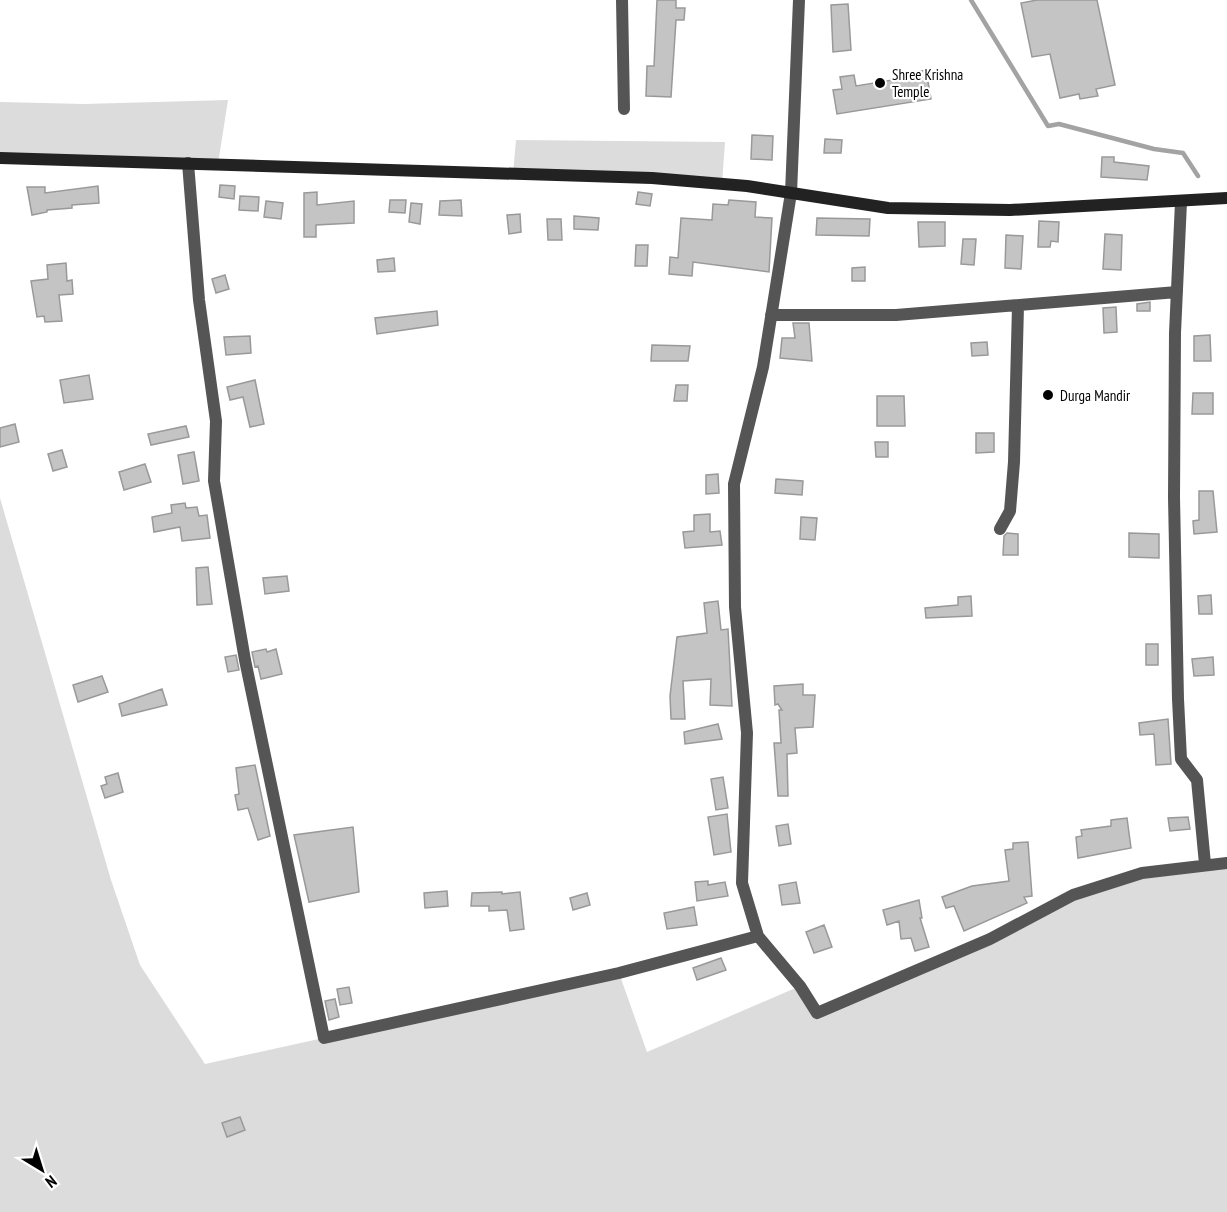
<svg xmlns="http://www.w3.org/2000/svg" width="1227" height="1212" font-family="'PT Sans Narrow',sans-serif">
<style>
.green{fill:#dcdcdc}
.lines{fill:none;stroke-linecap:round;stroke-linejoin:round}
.stream{stroke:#a3a3a3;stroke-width:4.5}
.building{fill:#c4c4c4;stroke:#999;stroke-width:1.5}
.street{stroke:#555;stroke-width:12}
.secondary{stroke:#222;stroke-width:12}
.poi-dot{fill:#000;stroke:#fff;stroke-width:2}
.labels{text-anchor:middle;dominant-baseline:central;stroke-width:4.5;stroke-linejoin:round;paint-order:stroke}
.poi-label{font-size:15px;fill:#000;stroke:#fff;text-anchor:start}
</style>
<rect width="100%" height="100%" fill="#fff"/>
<path class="green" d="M228 100 218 164 0 158V102L84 104Z
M516 140 725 142 722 184 513 174Z
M0 498 111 880 140 965 205 1064 619 973 647 1052 800 986 817 1013 1073 895 1142 873 1227 863V1212H0Z"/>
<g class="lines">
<path class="stream" d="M971 0 1048 126 1059 124 1154 149 1183 153 1198 176"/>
</g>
<path class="building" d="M657 0H676V8H685L684 20H676L671 97 646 96 647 66H654Z
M1037 0H1097L1115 85 1096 89 1098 96 1080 99 1079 94 1060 98 1050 54 1032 57 1021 3Z
M848 4 851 50 833 52 831 5Z
M926 70 931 99 837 114 833 90 842 89 840 77 854 75 856 86 899 79 898 75Z
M752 135 773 136 772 160 751 159Z
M825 139 842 140 841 153H824Z
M1102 157H1114V162L1149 166 1147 180 1101 177Z
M220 185 235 186 234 199 219 197Z
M98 186 99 203 72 205V208L47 210V212L32 215 27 187H45V193Z
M317 192V205L354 201V223L316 225V237H304V193Z
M638 192 652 194 650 206 636 204Z
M240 196 259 197 258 211 239 210Z
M390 200H406L405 213 389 212Z
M461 200 462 216 439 215 440 201Z
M729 200 756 202 755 217 772 218 769 272 693 262 692 276 669 274 670 257 678 258 681 218 712 220 713 204 728 205Z
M266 201 283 203 281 219 264 217Z
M411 203 422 204 420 224 409 222Z
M520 214 521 232 509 234 507 215Z
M574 216 599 218 598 230 574 229Z
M817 218 870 219 869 236 816 235Z
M547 219H561L562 240H548Z
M1039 221 1059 222 1058 242 1051 241 1050 247H1038Z
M918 222H945V246L919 247Z
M1105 234 1122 235 1121 270 1103 269Z
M1006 235 1023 236 1021 269 1005 268Z
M963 239H976L974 265 961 264Z
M636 245H648L647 266H635Z
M394 258 395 271 378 272 377 260Z
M66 263 67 281 72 280 73 294 59 295 62 321 45 322 44 316 37 317 31 281 48 279 47 265Z
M865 267V281H852V268Z
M225 275 229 289 216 293 212 279Z
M1150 302V311H1137V304Z
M1116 307 1117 332 1104 333 1103 308Z
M437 311 438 325 377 334 375 318Z
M793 323H809L812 361 780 358 782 338H795Z
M1210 335 1211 361H1194V336Z
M250 336 251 353 226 355 224 337Z
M987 342 988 355 972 356 971 343Z
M652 345 690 346 688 361H651Z
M89 375 93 399 64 403 60 380Z
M255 380 264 424 250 427 243 397 230 400 227 387Z
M676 385H688L687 401H674Z
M1193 393H1213V414H1192Z
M877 396H904L905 426H877Z
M15 424 19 442 0 447V428Z
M186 426 189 437 151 445 148 434Z
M976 433H994V452L976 453Z
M875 442H888V457H876Z
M62 450 67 467 53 471 48 454Z
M194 452 199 481 183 484 178 455Z
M145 464 151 482 124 490 119 472Z
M718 474 719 493 706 494V475Z
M776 479 803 481 802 495 775 493Z
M1199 491H1213L1217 532 1194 534 1193 521 1199 520Z
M185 503 186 508 197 507 199 516 207 515 210 538 182 541 180 527 154 532 152 517 172 513 171 505Z
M710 514V532L720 531 722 545 685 548 683 532 694 531V515Z
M801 517 817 518 815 540 800 539Z
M1007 533 1018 534V555H1003L1004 536Z
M1129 533 1159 534V558L1129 557Z
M208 567 212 604 197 605 196 568Z
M287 576 289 591 265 594 263 578Z
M1211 595 1212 614H1199L1198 596Z
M971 596 972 616 926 618 925 608 958 605V597Z
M718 601 721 630 728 629 732 706 710 705 711 679 683 681 685 719H671L670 696 677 637 707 633 704 603Z
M1146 644H1158V665H1146Z
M266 649 267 652 276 649 282 674 261 679 258 666 255 667 252 652Z
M236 655 239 670 228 672 225 657Z
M1213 657 1214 675 1194 676 1192 659Z
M102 676 108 692 78 702 73 685Z
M803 684V695H815L813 727 795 728 797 753 787 754 788 796H778L774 743H781L779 710H782L778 704 775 705 774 686Z
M162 689 167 705 122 716 119 704Z
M1168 719 1171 764 1156 765 1154 734 1140 735 1139 723Z
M718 724 722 739 685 744 684 732Z
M255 765 270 836 258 840 248 808 238 810 235 795 239 794 236 768Z
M118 773 123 792 105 798 101 786 107 784 105 777Z
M723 777 728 808 716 810 711 779Z
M727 814 731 852 714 855 708 817Z
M1188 817 1190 829 1170 831 1168 818Z
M1127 818 1131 848 1078 858 1076 837 1082 836 1081 830 1111 826V820Z
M788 824 791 844 779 846 776 826Z
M353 827 359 892 309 902 294 835Z
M1028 842 1032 896 1024 897 1027 903 964 931 954 906 946 908 942 897 972 886 1009 881 1005 850 1013 849V843Z
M708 881V885L725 882 728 896 697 901 695 882Z
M796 882 800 903 782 905 779 885Z
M447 891 448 906 425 908 424 893Z
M502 892V894L520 892 524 929 510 931 507 910 489 911V906H471L472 893Z
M587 893 590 905 573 910 570 898Z
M919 900 922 918H920L929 947 915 951 911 938 901 939 899 921 887 925 883 910Z
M694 907 697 925 667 929 664 913Z
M824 925 832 947 814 953 806 932Z
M721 958 726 970 697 980 693 968Z
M349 987 352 1003 340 1005 337 989Z
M335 999 339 1017 329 1020 325 1001Z
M240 1117 245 1130 227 1137 222 1123Z"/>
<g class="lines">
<path class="street" d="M622 0 624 109
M799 0 791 193 763 367 734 484 735 607 747 733 742 883 758 936 800 986 817 1013 990 939 1073 895 1142 873 1227 863
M188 163 199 300 216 421 214 481 245 660 324 1038 619 973 758 936
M1181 202 1175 333 1174 497 1178 699 1181 759 1197 780 1205 864
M771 315H896L1177 292
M1000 529 1010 511 1014 462 1018 306"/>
<path class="secondary" d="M0 158 652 178 747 186 888 208 1010 210 1227 198"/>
</g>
<g class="poi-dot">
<circle cx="880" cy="83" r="6"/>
<circle cx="1048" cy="395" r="6"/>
</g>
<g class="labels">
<g class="poi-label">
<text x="892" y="74">Shree Krishna<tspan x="892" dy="17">Temple</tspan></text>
<text x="1060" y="395">Durga Mandir</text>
</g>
</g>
<g transform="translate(42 1170) rotate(142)" stroke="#ffffff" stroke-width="4.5" paint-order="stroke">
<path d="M0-4.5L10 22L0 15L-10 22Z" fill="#000000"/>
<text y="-9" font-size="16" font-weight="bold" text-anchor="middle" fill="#000000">N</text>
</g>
</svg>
